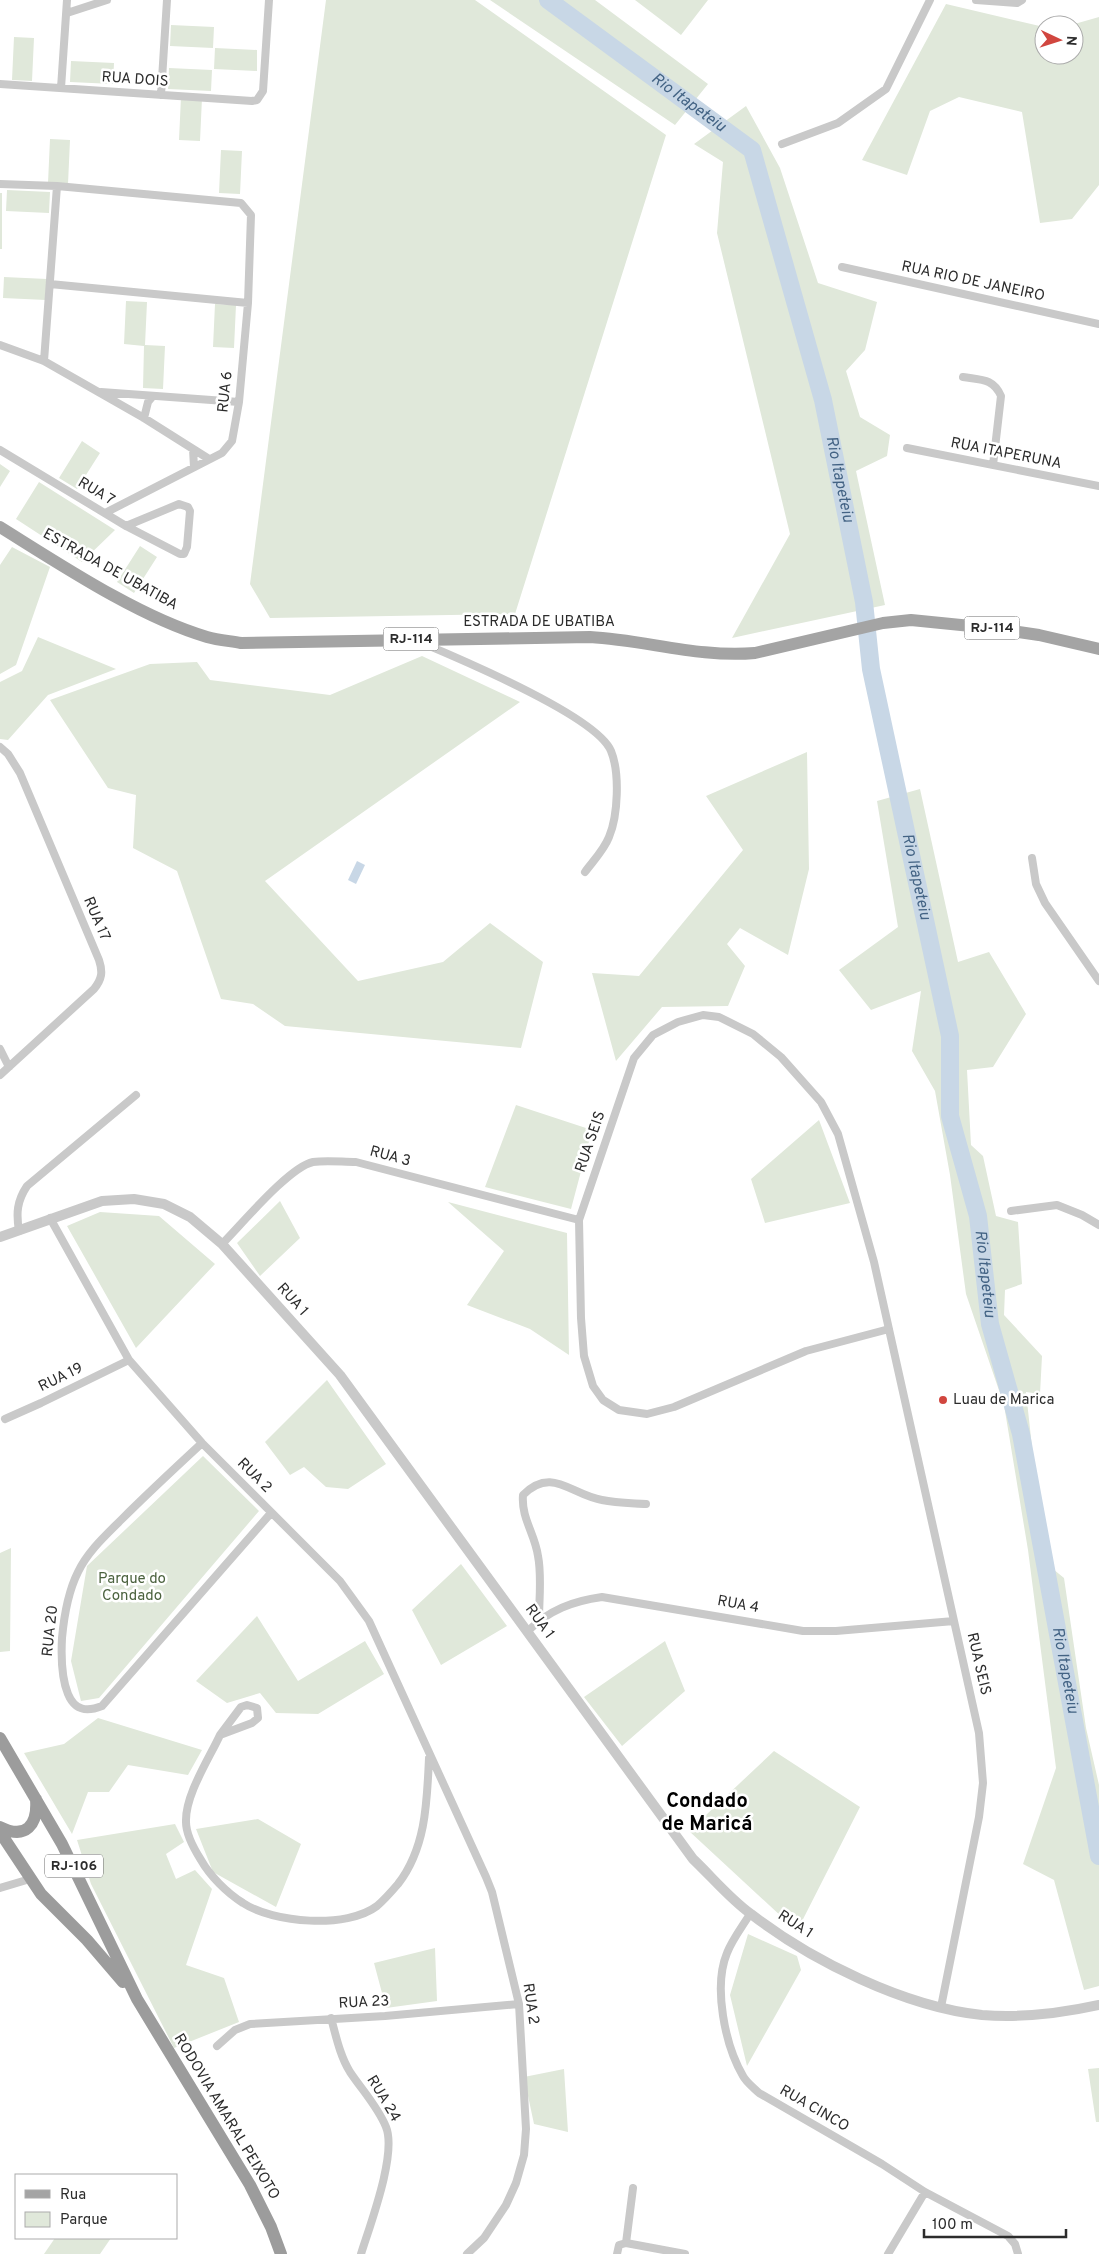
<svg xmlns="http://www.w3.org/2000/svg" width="1099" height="2254" font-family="Overpass,sans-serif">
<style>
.green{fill:#e0e8da}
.water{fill:#c8d7e6}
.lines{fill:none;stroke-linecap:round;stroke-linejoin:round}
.river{stroke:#c8d7e6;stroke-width:18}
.minor{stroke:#c9c9c9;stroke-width:8}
.tertiary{stroke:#c9c9c9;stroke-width:10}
.primary{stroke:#a4a4a4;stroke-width:12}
.trunk{stroke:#9c9c9c;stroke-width:12}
.poi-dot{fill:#d1463f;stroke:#fff;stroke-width:2}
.labels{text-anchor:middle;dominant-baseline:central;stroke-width:5;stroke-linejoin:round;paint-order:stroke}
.shield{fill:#fff;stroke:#6b6b6b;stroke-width:1}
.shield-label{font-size:14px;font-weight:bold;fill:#2c2c2c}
.street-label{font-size:15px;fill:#2c2c2c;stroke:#fff}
.poi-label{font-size:15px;fill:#2c2c2c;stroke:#fff;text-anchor:start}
.park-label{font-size:15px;fill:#4b623e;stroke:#fff}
.water-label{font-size:16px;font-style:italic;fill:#436384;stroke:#fff}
.district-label{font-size:20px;font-weight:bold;fill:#000;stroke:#fff}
</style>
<rect width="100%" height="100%" fill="#fff"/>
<path class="green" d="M326 0H475L666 135 515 614 270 618 250 584Z
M490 0H595L708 84 675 125Z
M635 0H708L681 35Z
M946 4 1044 27V55H1074V25H1071L1099 17V185L1072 219 1040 223 1022 112 959 97 930 111 907 175 862 160Z
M171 25 214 27 213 48 170 46Z
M14 37 34 38 32 81 12 80Z
M215 48 257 50V71L214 69Z
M71 61 114 63 113 84 70 82Z
M169 68 212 70 211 91 168 89Z
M181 97 202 98 200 141 179 140Z
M746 106 780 168 818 283 877 302 865 350 846 371 860 417 890 435 887 456 856 471 885 605 732 638 790 534 717 233 723 162 694 144Z
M50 139 70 140 68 184 48 183Z
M221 150 242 151 240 194 219 193Z
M7 190 50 192 49 213 6 211Z
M0 193H2V249H0Z
M4 277 47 279 46 300 3 298Z
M126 301 147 302 145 345 165 346 163 389 143 388 144 346 124 344Z
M215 304 236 305 234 348 213 347Z
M82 441 100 453 77 489 59 478Z
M0 464 10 471 0 487Z
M39 482 115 530 82 562 16 519Z
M140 546 157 557 134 593 117 582Z
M12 547 50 567 16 665 0 674V565Z
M38 637 116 669 48 695 8 740 0 739V682L22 671Z
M422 656 520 702 265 881 358 981 443 962 490 923 543 962 521 1048 285 1026 253 1004 221 999 177 871 133 848 136 795 108 788 50 700 150 664 197 662 210 680 330 695Z
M807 752 809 869 788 955 740 928 727 944 745 966 728 1006 662 1007 616 1061 592 973 639 976 743 850 706 796Z
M920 789 958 962 989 952 1026 1014 993 1067 967 1070 971 1145 983 1156 996 1216 1018 1222 1022 1284 1005 1290 1004 1315 1042 1356 1040 1394 1026 1392 1037 1493 1053 1569 1064 1578 1086 1728 1099 1785V1986L1084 1990 1054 1880 1023 1864 1056 1768 1028 1550 1004 1405 966 1294 950 1175 935 1091 912 1051 921 991 871 1010 839 970 898 927 877 801Z
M516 1105 592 1130 571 1209 485 1187Z
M819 1120 850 1203 765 1223 751 1179Z
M280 1201 300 1238 260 1276 237 1243Z
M448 1202 567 1233 569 1355 530 1329 467 1305 504 1251Z
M100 1212 159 1216 215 1264 136 1348 67 1226Z
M327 1380 386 1464 348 1489 326 1487 304 1467 290 1475 265 1442Z
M203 1456 259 1511 99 1698 81 1701 71 1661 87 1566Z
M11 1548 10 1651 0 1652V1553Z
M461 1564 507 1626 441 1665 412 1610Z
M257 1616 298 1681 365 1641 384 1674 318 1714 276 1713 260 1693 227 1703 196 1681Z
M665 1641 685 1691 622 1746 584 1697Z
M98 1718 202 1750 188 1775 128 1765 109 1792H88L72 1834 24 1753 64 1744Z
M774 1751 860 1807 797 1931 689 1831Z
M258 1819 301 1844 276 1907 213 1872 196 1829Z
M175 1824 184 1842 166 1854 176 1879 195 1870 212 1889 186 1965 224 1978 239 2022 174 2048 91 1884 77 1840Z
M748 1934 797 1956 801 1970 747 2066 730 1995Z
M435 1948 437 2001 386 2008 374 1963Z
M1099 2068V2122H1096L1088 2069Z
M564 2069 568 2132 534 2124 524 2077Z
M55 2238H111L100 2254H44Z"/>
<path class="water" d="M357 861 365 865 356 884 348 880Z"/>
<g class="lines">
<path class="river" id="s1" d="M548 0 752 150 823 400 864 602 871 669 950 1036V1116L978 1216 990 1324 1021 1434 1099 1856"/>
<path class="minor" d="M976 0 1017 3 1022 0
M67 13 107 0
M0 84 252 101 257 100 263 91 269 0
M61 88 67 0
M161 95 167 0
M782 144 838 123 886 89 930 0
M0 184 57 186 241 203 251 215 248 303 239 402 232 441 222 453 105 513
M842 267 1099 324
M50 284 248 303
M0 345 44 361 144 418 209 459
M44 361 57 186
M963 377C981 380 993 378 1001 396L993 465
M101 392 239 402
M144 418 148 402 153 396
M907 448 1099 486
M193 449 194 467
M0 450 126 526 180 554H184L187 547 190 511 188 507 179 504 126 526
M420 642C458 658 597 716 611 751 620 773 618 816 609 837 604 850 593 861 585 872
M0 747 8 754 20 773 99 960C103 972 102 979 94 989L0 1075
M1032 858 1036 884 1045 903 1099 981
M0 1049 9 1067
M1011 1211 1057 1205 1082 1215 1099 1225
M50 1218 129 1360 202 1443 340 1581 369 1621 486 1877 492 1892 519 2004 526 2129 524 2155 516 2183 506 2205 484 2238 467 2254
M19 1231C16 1213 17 1201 27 1186L136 1095
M222 1244C241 1225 289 1167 313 1162 327 1160 342 1162 356 1162L579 1220
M889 1329 806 1351 674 1407 647 1414 619 1410 603 1400 593 1386 584 1356 581 1318 579 1220 634 1058 653 1035 678 1022 703 1015 719 1017 753 1034 781 1057 821 1102 838 1134 874 1262 979 1733 983 1783 979 1817 941 2007
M5 1419 41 1403 129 1360
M202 1443C175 1468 148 1493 122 1519 106 1535 88 1551 78 1572 68 1592 64 1616 62 1638 61 1657 61 1677 68 1694 75 1711 87 1712 102 1706L271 1513
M539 1620C539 1599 542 1576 538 1556 535 1534 521 1518 523 1495 552 1466 571 1495 602 1500 616 1503 631 1503 646 1504
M528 1631C549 1610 573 1601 602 1597L803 1631H836L954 1621
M247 1705 257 1708 258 1718 252 1723 220 1735 241 1707Z
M220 1735C209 1759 185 1795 186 1822 186 1835 194 1849 201 1860 210 1876 227 1893 243 1903 273 1923 347 1929 377 1906 384 1900 392 1891 398 1884 426 1848 427 1802 429 1758
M0 1888 30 1879
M750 1914C742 1927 732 1940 727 1953 713 1987 725 2045 743 2076 746 2082 754 2088 759 2093L882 2164 925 2192 1008 2236 1015 2244 1018 2254
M331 2018C336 2036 340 2056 350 2072 362 2090 378 2107 386 2127 397 2154 370 2225 361 2254
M217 2046 235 2030 250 2024 385 2016 519 2004
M626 2243 685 2254
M626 2243 633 2188
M617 2254 619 2245 626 2243
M888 2254 925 2192"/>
<path class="tertiary" d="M0 1237 102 1201 134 1199 164 1204 190 1217 222 1244 340 1375 693 1859C712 1877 730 1899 751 1914 812 1961 905 2007 982 2015 1020 2018 1063 2013 1099 2005"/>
<path class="primary" d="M0 527C61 565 139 617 207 637 218 640 230 641 241 643L590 637C646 640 699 658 755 653L883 623 911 620 991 628 1039 635 1099 649"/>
<path class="trunk" d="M0 1738 62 1844 137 1999 250 2185 271 2227 281 2254
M0 1827C26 1840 38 1825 36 1799
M0 1832 41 1894 87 1940 123 1982"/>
</g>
<circle class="poi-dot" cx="943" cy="1400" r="5"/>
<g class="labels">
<g class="shield">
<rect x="964.5" y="616.5" width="55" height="23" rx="4"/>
<rect x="383.5" y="627.5" width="55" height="23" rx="4"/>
<rect x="45" y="1854.5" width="58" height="23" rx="4"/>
</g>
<g class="shield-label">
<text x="992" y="628">RJ-114</text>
<text x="411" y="639">RJ-114</text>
<text x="74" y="1866">RJ-106</text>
</g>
<g class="street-label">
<text transform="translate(135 80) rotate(4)">RUA DOIS</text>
<text transform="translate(973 282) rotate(12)">RUA RIO DE JANEIRO</text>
<text transform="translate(226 392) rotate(-84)">RUA 6</text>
<text transform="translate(1006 454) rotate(11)">RUA ITAPERUNA</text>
<text transform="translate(96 492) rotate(31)">RUA 7</text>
<text transform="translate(110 570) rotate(29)">ESTRADA DE UBATIBA</text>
<text x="539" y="622">ESTRADA DE UBATIBA</text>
<text transform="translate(96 919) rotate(67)">RUA 17</text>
<text transform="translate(591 1142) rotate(-71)">RUA SEIS</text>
<text transform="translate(390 1157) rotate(15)">RUA 3</text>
<text transform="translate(292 1300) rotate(48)">RUA 1</text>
<text transform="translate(61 1378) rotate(-26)">RUA 19</text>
<text transform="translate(254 1476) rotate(45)">RUA 2</text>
<text transform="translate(738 1605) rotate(10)">RUA 4</text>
<text transform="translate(539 1622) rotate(54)">RUA 1</text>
<text transform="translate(51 1631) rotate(-84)">RUA 20</text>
<text transform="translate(978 1664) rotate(77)">RUA SEIS</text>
<text transform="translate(795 1925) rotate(33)">RUA 1</text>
<text transform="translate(364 2003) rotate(-3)">RUA 23</text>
<text transform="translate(530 2004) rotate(82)">RUA 2</text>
<text transform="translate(383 2099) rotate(59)">RUA 24</text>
<text transform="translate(814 2109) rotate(30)">RUA CINCO</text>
<text transform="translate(226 2117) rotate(59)">RODOVIA AMARAL PEIXOTO</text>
</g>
<g class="poi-label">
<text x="953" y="1400">Luau de Marica</text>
</g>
<g class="park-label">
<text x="132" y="1579">Parque do<tspan x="132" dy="17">Condado</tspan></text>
</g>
<g class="water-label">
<text stroke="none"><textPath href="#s1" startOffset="174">Rio Itapeteiu</textPath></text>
<text stroke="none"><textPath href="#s1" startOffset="594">Rio Itapeteiu</textPath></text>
<text stroke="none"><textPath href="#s1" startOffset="999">Rio Itapeteiu</textPath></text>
<text stroke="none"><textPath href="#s1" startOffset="1404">Rio Itapeteiu</textPath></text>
<text stroke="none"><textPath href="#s1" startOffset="1809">Rio Itapeteiu</textPath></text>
</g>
<g class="district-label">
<text x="707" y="1802">Condado<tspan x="707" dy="23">de Maricá</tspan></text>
</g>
</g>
<rect x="15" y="2174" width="162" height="65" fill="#ffffff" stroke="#ababab"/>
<rect x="25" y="2190" width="25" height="8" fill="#a4a4a4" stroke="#ababab"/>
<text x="60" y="2199" font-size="15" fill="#2c2c2c">Rua</text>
<rect x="25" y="2212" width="25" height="15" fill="#e0e8da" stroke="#ababab"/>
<text x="60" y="2224" font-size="15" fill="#2c2c2c">Parque</text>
<g transform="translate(1059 40) rotate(94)"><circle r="24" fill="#ffffff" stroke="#ababab"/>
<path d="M0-4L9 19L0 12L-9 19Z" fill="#d1463f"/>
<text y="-8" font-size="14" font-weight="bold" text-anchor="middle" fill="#2c2c2c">N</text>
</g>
<path d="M924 2229v8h142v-8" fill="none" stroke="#2c2c2c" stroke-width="2.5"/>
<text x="932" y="2229" font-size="15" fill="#2c2c2c" stroke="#ffffff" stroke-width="4" paint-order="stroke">100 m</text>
</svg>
